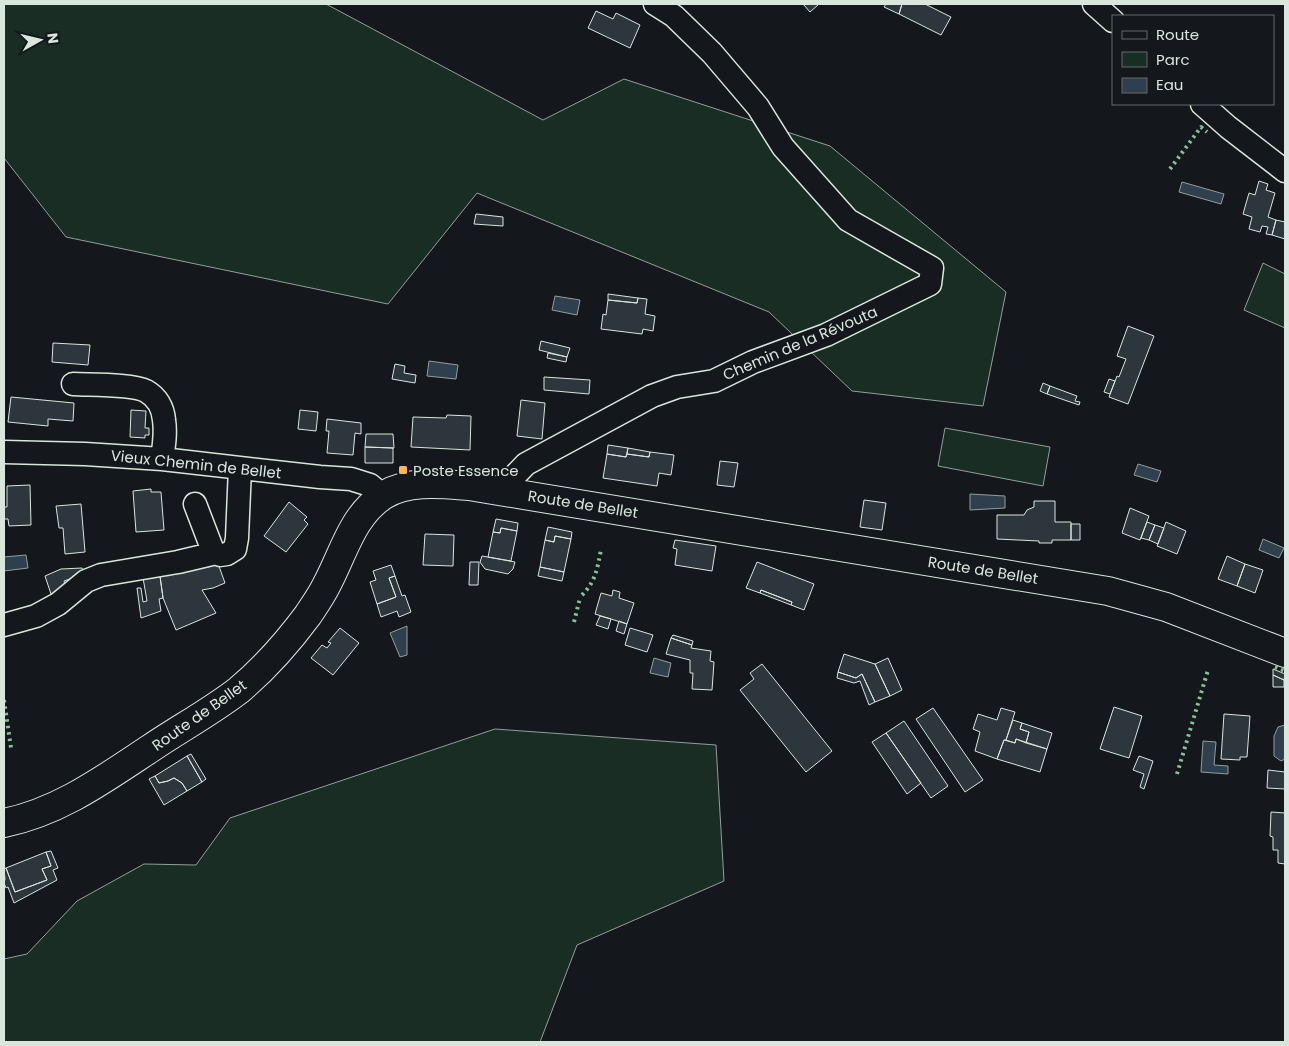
<svg xmlns="http://www.w3.org/2000/svg" width="1289" height="1046" font-family="Poppins,sans-serif">
<style>
.green{fill:#1a2d24;stroke:#939e99}
.water{fill:#2f3f4d;stroke:#939e99}
.building{fill:#2c363c;stroke:#d8e6dc}
.lines{fill:none;stroke-linecap:round;stroke-linejoin:round}
.minor-casing{stroke:#d8e6dc;stroke-width:25}
.major-casing{stroke:#d8e6dc;stroke-width:30}
.minor{stroke:#14181c;stroke-width:22}
.major{stroke:#14181c;stroke-width:28}
.hedge{stroke:#8ac095;stroke-width:4;stroke-dasharray:2.5 4;stroke-linecap:butt}
.poi-dot{fill:#ffb74d;stroke:#14181c;stroke-width:2}
.labels{text-anchor:middle;dominant-baseline:central;stroke-width:4;stroke-linejoin:round;paint-order:stroke}
.street-label{font-size:15px;fill:#d8e6dc;stroke:#14181c}
.poi-label{font-size:15px;fill:#d8e6dc;stroke:#14181c;text-anchor:start}
</style>
<rect width="100%" height="100%" fill="#14181c"/>
<path class="green" d="M4 4H326L543 120 624 79 830 146 1006 292 983 406 852 391 769 312 477 193 388 304 66 237 4 158Z
M1263 263 1285 274V328L1244 310Z
M945 428 1050 447 1043 486 938 466Z
M495 729 716 745 724 881 577 945 540 1042H4V959L27 954 77 901 144 864 196 865 230 818Z"/>
<path class="water" d="M1182 182 1224 194 1221 204 1179 192Z
M555 296 580 300 577 315 552 310Z
M429 361 458 365 456 379 427 376Z
M1138 464 1161 471 1157 482 1134 475Z
M970 494 1005 496V508L970 510Z
M1263 539 1284 548 1279 558 1259 550Z
M26 555 28 568 4 571V557Z
M407 626V655L400 657 390 633Z
M654 658 671 663 668 677 650 673Z
M1285 725V759L1281 761 1274 756V736L1278 727Z
M1203 741 1216 742 1214 765 1228 766V774L1201 772Z"/>
<path class="building" d="M803 4H819L810 12Z
M886 4H902L899 14 884 7Z
M902 4H925L951 17 941 35 899 14Z
M596 11 613 19 616 13 640 25 630 48 588 28Z
M1259 181 1268 184 1266 190 1275 193 1268 217 1276 220 1272 235 1266 234 1268 227 1262 226 1260 232 1249 229 1252 217 1243 214 1249 193 1255 195Z
M476 214 503 217V226L474 224Z
M1276 220 1285 222V239L1272 235Z
M608 294 638 298 637 303 608 300Z
M638 298 647 299 645 314 655 316 653 331 643 329 642 334 601 329 603 314 606 315 608 300 637 303Z
M1128 326 1154 336 1128 404 1109 397 1117 376 1119 377 1126 359 1117 356Z
M541 341 570 348 567 357 539 350Z
M53 343 90 345 88 365 52 362Z
M548 353 567 357 566 362 547 358Z
M395 364 405 366 404 373 416 375 415 383 392 379Z
M544 377 590 380 589 394 544 390Z
M1109 379 1115 381 1110 394 1104 392Z
M1043 383 1050 386 1047 394 1040 391Z
M1050 386 1077 396 1075 401 1080 402 1079 405 1047 394Z
M11 397 74 403 73 421 48 419V426L8 422Z
M521 400 545 403 542 439 517 436Z
M131 410 146 411 145 428H149V435H145V438L130 437Z
M300 410 318 412 316 431 298 429Z
M447 415 471 416 470 450 411 447 413 417 446 418Z
M327 419 361 423V434L355 433 353 455 327 453 329 431H326Z
M366 434H393L394 448 365 447Z
M608 445 628 448 626 457 607 454Z
M365 447 393 448V463H365Z
M628 448 650 452 649 457 627 454Z
M650 452 674 455 671 475 659 473 657 486 603 478 607 454 626 457 627 454 649 457Z
M720 461 738 463 734 487 717 485Z
M30 485 31 525 9 526 8 519H4V507H7V486Z
M151 489V492H161L164 530 136 532 133 491Z
M864 500 886 503 882 530 860 527Z
M1034 501H1055V522H1071V540H1052V543H1039V541L997 539V515H1024L1027 510 1034 507Z
M289 502 307 517 304 520 308 524 286 552 264 536Z
M81 504 85 552 65 554 63 528H59L56 506Z
M1130 508 1149 516 1140 540 1122 533Z
M496 519 518 523 517 531 501 528 500 533 493 532Z
M1147 522 1155 525 1149 540 1141 538Z
M1166 522 1186 531 1177 554 1157 546Z
M1071 524H1080V540H1071Z
M1155 525 1164 528 1158 544 1149 540Z
M548 527 572 532 571 539 555 536 554 542 545 540Z
M501 528 517 531 511 561 488 557 493 532 500 533Z
M425 534 454 535 453 566 423 565Z
M555 536 571 539 564 572 540 567 545 540 554 542Z
M675 540 716 546 712 571 675 565 677 549 673 548Z
M482 556 515 562 513 569 508 574 485 569 480 562Z
M1227 556 1245 564 1237 586 1218 579Z
M216 558 225 583 213 588 202 590 216 613 176 630 163 598 159 569Z
M470 562H479L478 585H469Z
M757 562 814 584 804 610 791 605 792 602 761 590 760 593 746 588Z
M1245 564 1263 570 1255 593 1237 586Z
M391 565 395 576 389 578 396 597 377 604 370 582 376 580 373 571Z
M540 567 564 572 562 581 538 576Z
M82 568 84 574 64 581 66 589 51 594 45 576 61 569Z
M159 569 163 598 159 599 161 611 141 618 137 588H141L143 602 147 601 142 572Z
M395 576 402 596 405 595 411 612 399 617 397 611 381 617 377 604 396 597 389 578Z
M613 590 620 592 619 598 634 603 627 624 595 614 601 593 612 596Z
M761 590 792 602 791 605 760 593Z
M600 616 611 619 608 629 596 625Z
M619 621 627 624 624 634 616 631Z
M340 628 359 643 333 675 311 658 322 645 327 648 331 643 328 642Z
M630 628 653 635 647 652 625 645Z
M673 635 693 641 692 645 671 638Z
M671 638 692 645 691 648 711 651 710 661 714 662 712 690 692 689 693 673H690V660L666 654Z
M844 654 875 664 890 696 875 702 862 674 856 678 838 672Z
M888 658 902 690 890 696 875 664Z
M762 664 832 751 806 772 740 690 754 679 750 673Z
M1273 669 1285 674 1284 680 1273 675Z
M838 672 856 678 862 674 875 702 869 705 860 681 854 683 837 678Z
M1273 675 1284 680V687H1273Z
M1114 707 1142 716 1129 758 1100 749Z
M933 708 983 780 965 792 916 719Z
M1001 708 1015 712 1006 740H1004L997 759 975 751 980 732 973 729 978 714 997 720Z
M1224 714 1250 716 1247 757H1240V760L1221 759Z
M1013 720 1022 723 1020 729 1029 732 1026 743 1016 739 1015 743 1006 740Z
M904 721 948 786 931 798 886 733Z
M1022 723 1052 733 1047 749 1026 743 1029 732 1020 729Z
M886 733 921 783 907 794 872 742Z
M1016 739 1047 749 1040 772 997 759 1004 740 1015 743Z
M191 754 206 779 202 782 187 756Z
M187 756 202 782 187 791 182 783 174 778 168 781 159 783 155 776Z
M1139 756 1153 761 1144 789 1140 787 1144 774 1133 770Z
M1268 770 1285 772V789L1267 788Z
M155 776 159 783 168 781 174 778 182 783 187 791 164 805 149 779Z
M1271 812 1285 813V864L1278 863V850H1273V837L1270 836Z
M51 851 58 868 53 870 57 880 14 903 8 887 6 888 4 883 5 879 4 869 6 868 15 892 47 880 42 869 51 866 46 852Z
M46 852 51 866 42 869 47 880 15 892 6 868Z"/>
<g class="lines">
<g class="minor-casing">
<path id="minor" d="M1094 4 1113 21
M1202 104 1228 127 1285 171
M73 384C90 385 133 384 146 391 157 397 163 408 164 420 166 433 164 446 162 459
M4 452 85 454 162 459 320 477 351 479 370 485 383 496
M500 491 526 464 652 396 677 387 714 381 753 362 826 335 930 284 932 268 848 220 783 147 758 107 712 53 674 16 655 4
M195 504 213 551 220 555 227 554 235 549 237 538 240 468
M4 625 36 616 58 604 86 581 101 575 178 562 216 553"/>
</g>
<g class="major-casing">
<path id="major" d="M4 823C59 812 104 779 151 748 179 729 212 711 239 690 265 668 288 642 308 615 314 606 321 596 326 586 343 555 352 515 384 495 409 480 441 484 469 486L1108 591 1166 607 1285 653"/>
</g>
<use href="#minor" class="minor"/>
<use href="#major" class="major"/>
<path class="hedge" d="M1170 169 1201 127 1207 132
M582 595C596 581 597 569 601 550
M574 622 580 598
M1275 667 1285 671
M4 700 11 748
M1177 774 1208 670"/>
</g>
<rect class="poi-dot" x="398" y="465" width="10" height="10" rx="2.5"/>
<g class="labels">
<g class="street-label">
<text transform="translate(800 343) rotate(-23)">Chemin de la Révouta</text>
<text transform="translate(196 464) rotate(6)">Vieux Chemin de Bellet</text>
<text transform="translate(583 504) rotate(9)">Route de Bellet</text>
<text transform="translate(983 570) rotate(9)">Route de Bellet</text>
<text transform="translate(199 715) rotate(-35)">Route de Bellet</text>
</g>
<g class="poi-label">
<text x="413" y="470">Poste Essence</text>
</g>
</g>
<rect width="1289" height="1046" fill="none" stroke="#d8e6dc" stroke-width="10"/>
<rect x="1112" y="15" width="162" height="90" fill="#14181c" stroke="#626a69"/>
<rect x="1122" y="31" width="25" height="8" fill="#14181c" stroke="#626a69"/>
<text x="1156" y="40" font-size="15" fill="#d8e6dc">Route</text>
<rect x="1122" y="52" width="25" height="15" fill="#1a2d24" stroke="#626a69"/>
<text x="1156" y="65" font-size="15" fill="#d8e6dc">Parc</text>
<rect x="1122" y="78" width="25" height="15" fill="#2f3f4d" stroke="#626a69"/>
<text x="1156" y="90" font-size="15" fill="#d8e6dc">Eau</text>
<g transform="translate(40 40) rotate(82)" stroke="#14181c" stroke-width="4" paint-order="stroke">
<path d="M0-4L9 19L0 12L-9 19Z" fill="#d8e6dc"/>
<text y="-8" font-size="14" font-weight="bold" text-anchor="middle" fill="#d8e6dc">N</text>
</g>
</svg>
